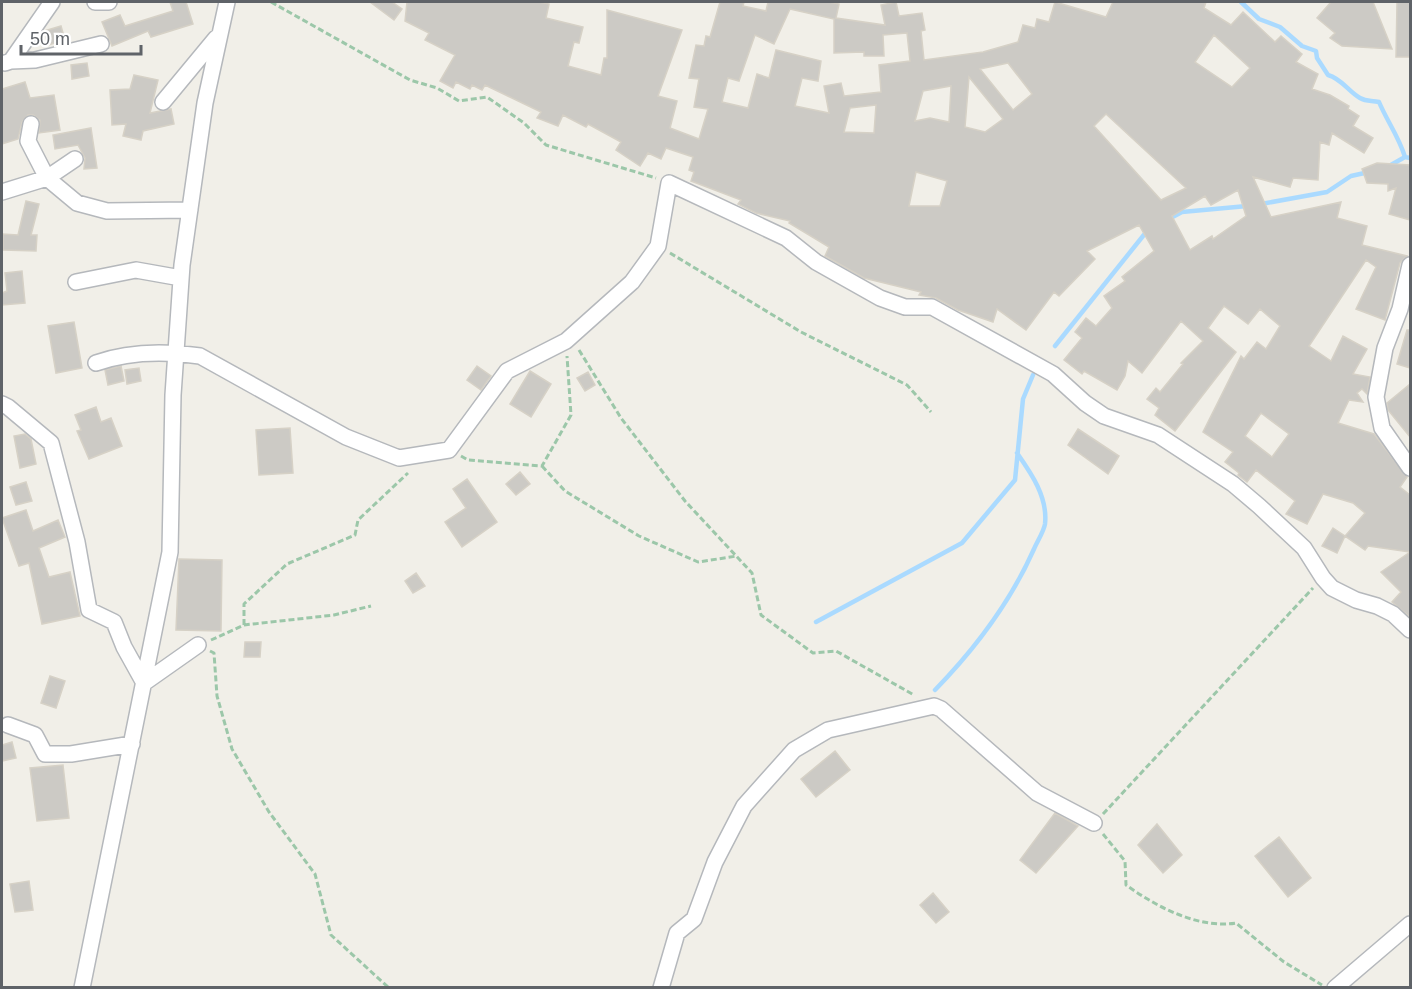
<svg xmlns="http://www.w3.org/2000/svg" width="1412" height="989" font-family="Helvetica,sans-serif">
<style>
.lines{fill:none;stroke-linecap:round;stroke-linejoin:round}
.stream{stroke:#aadaff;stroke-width:4.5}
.building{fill:#cccac5;stroke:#d6d1c6;stroke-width:1.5;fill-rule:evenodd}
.street-casing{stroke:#b5b8bc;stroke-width:18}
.path{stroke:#9cc7a9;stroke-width:3;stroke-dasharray:6 3;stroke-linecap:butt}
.street{stroke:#fff;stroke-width:15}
</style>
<rect width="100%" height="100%" fill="#f1efe8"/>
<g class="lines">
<path class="stream" d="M1241 2 1259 19 1280 27 1302 46 1316 51 1317 58 1328 75C1342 79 1348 91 1360 98 1367 102 1372 100 1379 102 1387 121 1399 137 1405 157
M1389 166 1405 157 1410 158
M1261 204 1327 192 1351 176 1369 172
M1167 220 1182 212 1247 206
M1055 346 1147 231
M816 622 962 543 1015 480 1023 399 1033 375
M935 690C976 648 1010 603 1034 549 1037 542 1044 531 1045 524 1048 497 1031 473 1017 453"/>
</g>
<path class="building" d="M170 2H186L193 24 151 37 148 31 112 46 102 22 120 15 125 26 173 11Z
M370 2H392L402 9 394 20Z
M407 2H539L549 4 546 18 583 27 579 43 574 42 568 66 601 75 604 58H607V10L682 30 658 96 677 101 670 128 699 139 708 109 694 107 699 79 689 78 696 45 704 46 706 36 710 37 720 2H744L743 6 766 11 768 2H829L839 4 836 18 885 25 881 5 896 2 899 16 922 13 925 30 921 31 924 60 983 52 1018 42 1023 25 1035 28 1037 19 1049 22 1055 2 1106 17 1113 2H1206L1204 8 1231 25 1243 12 1275 42 1281 36 1302 54 1296 62 1318 74 1312 89 1330 95 1349 106 1348 109 1359 116 1353 126 1373 138 1364 153 1332 133 1329 145 1320 142 1318 180 1293 178 1290 187 1253 177 1271 217 1341 202 1337 218 1367 226 1362 245 1407 256 1400 263 1385 320 1356 309 1376 267 1366 260 1309 346 1331 361 1343 336 1367 349 1353 374 1370 377 1367 394 1362 389 1357 393 1363 402 1349 400 1338 423 1374 434 1407 477 1400 487 1410 495V617L1392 602 1401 592 1381 572 1410 552 1368 546 1365 550 1345 536 1365 513 1353 503 1323 494 1307 524 1286 514 1295 501 1256 470 1247 482 1238 475 1239 473 1225 462 1233 452 1203 432 1241 356 1244 359 1257 342 1266 349 1280 326 1260 309 1248 324 1224 306 1208 328 1236 352 1175 431 1155 415 1159 408 1147 399 1156 388 1160 392 1183 364 1181 363 1203 341 1181 321 1142 373 1128 361 1125 376 1117 390 1084 371 1082 374 1064 360 1082 338 1075 332 1086 318 1096 326 1112 308 1104 296 1125 281 1122 277 1154 251 1139 225 1087 251 1095 259 1059 296 1054 292 1026 330 997 309 993 322 958 310 936 298 919 295 921 292 864 278 825 256 829 247 789 223 790 221 756 213 738 204 741 200 691 181 694 172 689 170 693 157 666 148 661 159 648 153 640 166 616 150 621 142 588 124 586 127 563 115 558 126 537 118 541 112 485 85 482 90 472 85 470 89 456 82 453 88 440 81 455 55 425 40 429 33 405 21ZM790 9 834 19V53L864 52V56H884L883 35 907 33 910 61 879 65 881 92 844 96 841 83 824 86 829 113 795 106 802 78 818 81 821 61 776 50 769 78 757 74 748 108 722 102 728 78 739 81 755 35 774 44ZM1214 35 1250 68 1232 87 1195 62ZM1008 63 1032 94 1013 110 980 69ZM969 77 1003 119 985 132 965 127ZM951 86 949 122 930 118 915 121 923 91ZM876 105 874 133 844 132 850 108ZM1106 114 1186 188 1161 200 1094 126ZM916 172 947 181 940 206H909ZM1238 190 1246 216 1213 239 1212 236 1190 250 1172 216 1205 196 1211 205ZM1261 413 1289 434 1272 457 1245 436Z
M1331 2H1373L1392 49 1342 46 1330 38 1335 33 1317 18Z
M1397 2H1410V57H1396Z
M61 26 65 40 48 45 44 31Z
M87 63 89 76 72 79 71 65Z
M134 75 158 80 150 113 171 109 174 124 143 131 141 140 123 136 126 124 112 125 110 90 130 89Z
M25 82 30 98 54 95 60 130 39 133 40 120 33 115H28L22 122 18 139 2 144V89Z
M91 128 97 168 84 169 85 158 78 145 55 149 53 135Z
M1377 163 1410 165V220L1389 214 1396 188 1388 191V184L1367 183 1362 169Z
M26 201 39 204 31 235H37L36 251 3 250V234L18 235Z
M22 271 25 303 2 305V293L7 291 5 273Z
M74 322 82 368 56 373 48 326Z
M1407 330H1410V368L1397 364Z
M121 366 124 381 108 385 105 370Z
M477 366 491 376 481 390 467 380Z
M139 368 141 381 127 384 125 370Z
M530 371 551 384 531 417 510 404Z
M588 372 595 385 585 391 577 378Z
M1410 384V437L1388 410 1387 403Z
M96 407 101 422 111 418 122 446 89 459 77 431 81 430 75 415Z
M290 428 293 473 259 475 256 430Z
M1078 429 1119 456 1108 474 1068 445Z
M25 434 31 439 36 464 20 468 14 436Z
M520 472 530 484 516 495 506 484Z
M467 479 497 522 462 547 445 522 466 508 453 489Z
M26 482 32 501 16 505 10 487Z
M26 510 33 531 58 520 65 537 39 548 49 577 70 572 80 616 42 624 29 563 19 566 2 518Z
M1333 528 1345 536 1337 553 1322 546Z
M179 559 222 560 221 631 176 630Z
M416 573 425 586 413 593 405 581Z
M245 642H261L260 657H244Z
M50 676 65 681 56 708 41 703Z
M12 742 16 758 2 761V745Z
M835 751 850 770 816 797 801 779Z
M63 765 69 818 37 821 30 768Z
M1055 813 1078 826 1036 873 1020 860Z
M1157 824 1182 855 1163 873 1138 845Z
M1279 837 1311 878 1288 897 1255 856Z
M29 881 33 910 15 912 10 884Z
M933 893 949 912 936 923 920 905Z"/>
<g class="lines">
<g class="street-casing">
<path id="street" d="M95 2H109
M11 61 35 60 101 44
M5 63 11 61 52 2
M163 102 216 38
M31 124 28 141 47 178 75 159
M2 192 47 178 77 203 107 211 190 210
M1410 265 1400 309 1385 348 1376 397 1382 428 1410 468
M76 282 136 270 181 278
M96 363C129 351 165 351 200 356L346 437 399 458 449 450 507 371 566 341 632 282 658 246 669 183 786 238 816 262 880 298 905 307H932L1053 374 1085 403 1104 416 1158 435 1233 484 1259 506 1304 548 1323 578 1332 588 1356 600 1377 606 1393 614 1410 630
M2 404 8 407 51 443 77 542 89 610 114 622 124 647 144 683 198 645
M8 725 35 735 45 754H71L132 744
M82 988 170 552 173 395 182 265 205 103 227 2
M661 988 677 933 694 919 715 862 744 806 794 750 828 730 934 706 941 709 1037 793 1094 823
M1335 988 1410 924"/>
</g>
<path class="path" d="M271 2 410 80 437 88 459 101 487 97 524 123 546 145 656 178
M670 253 801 332 907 385 931 412
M579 350 621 418 685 501 752 573 761 615 813 653 836 651 914 695
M461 456 468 460 542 466 571 415 567 356
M542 466 565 491 639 536 698 562 737 556
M244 625V604L287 564 355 535 358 520 408 473
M211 640 244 625 334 615 371 606
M210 651 214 653 217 696 232 749 269 812 315 874 331 935 389 988
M1103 814 1313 588
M1103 834 1125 861 1126 885C1157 907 1198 929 1236 923L1284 962 1322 985"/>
<use href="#street" class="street"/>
</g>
<rect width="1412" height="989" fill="none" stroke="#5f6368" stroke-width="6"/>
<path d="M21 45v9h120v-9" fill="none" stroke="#5f6368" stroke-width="3"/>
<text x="30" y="45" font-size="18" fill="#5f6368" stroke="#ffffff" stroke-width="4.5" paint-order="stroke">50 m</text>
</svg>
